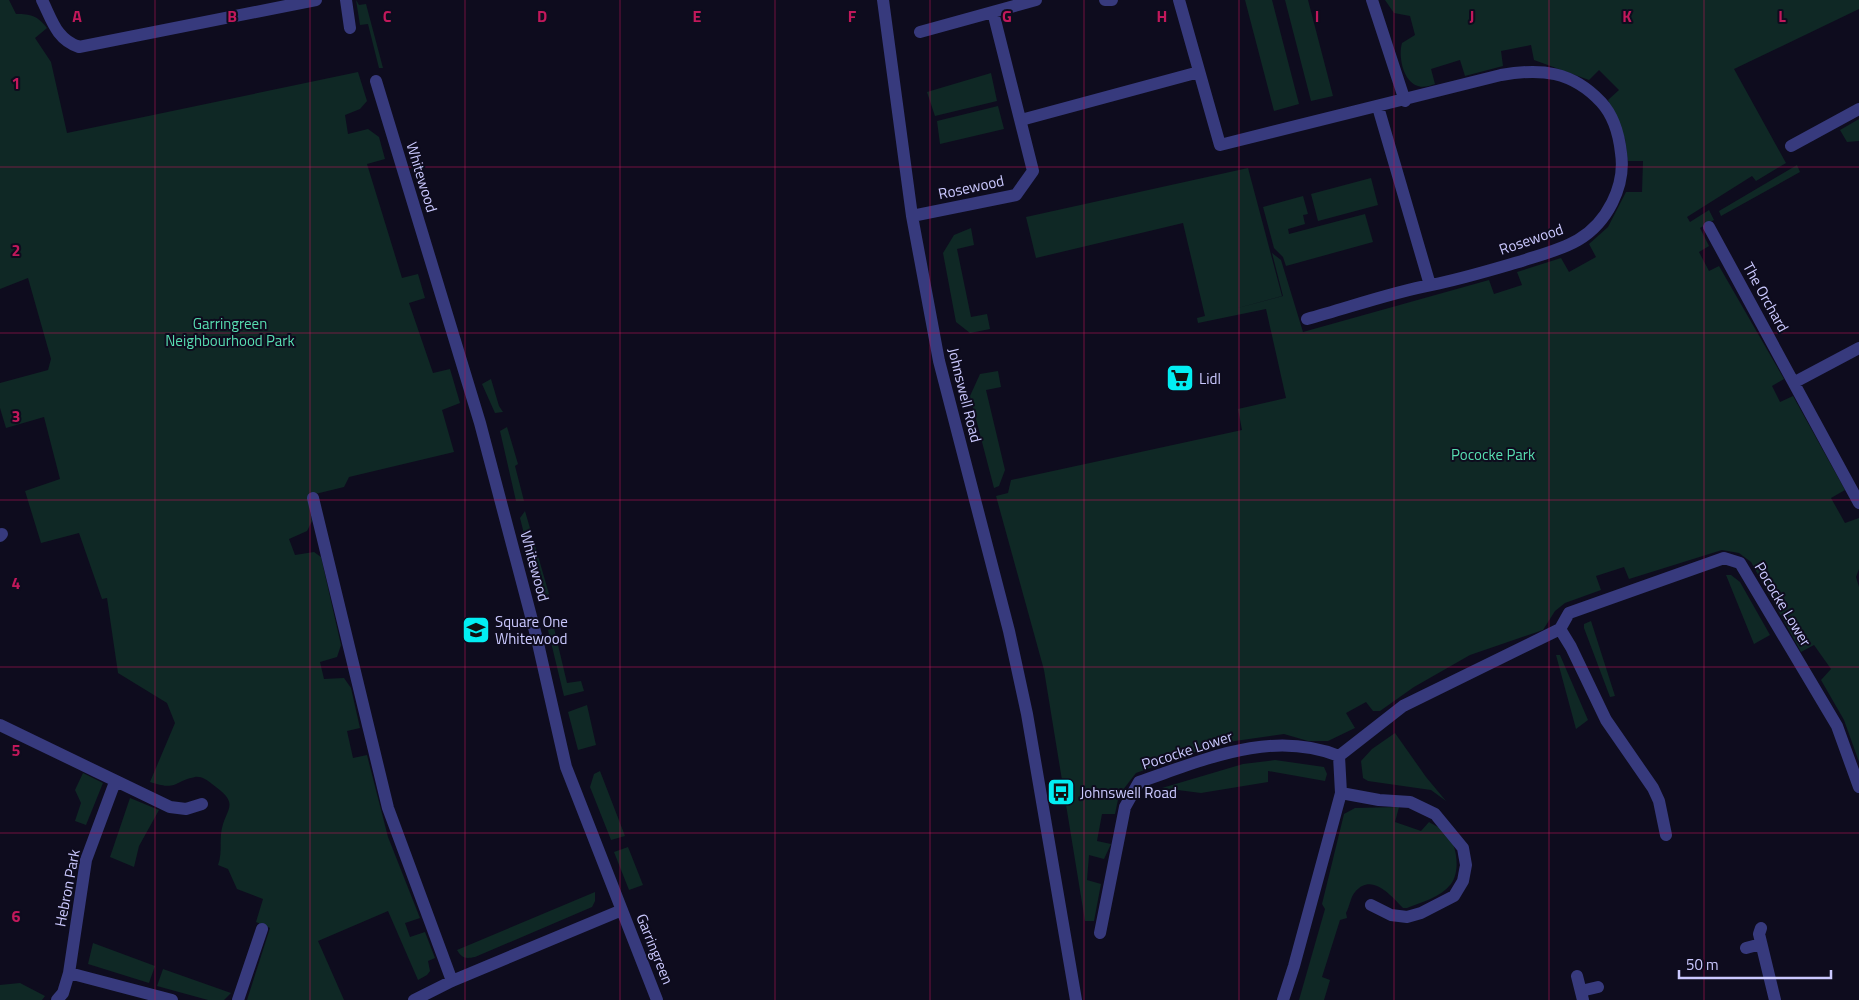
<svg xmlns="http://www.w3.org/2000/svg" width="1859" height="1000" font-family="'Titillium Web',sans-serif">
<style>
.green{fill:#0f2825}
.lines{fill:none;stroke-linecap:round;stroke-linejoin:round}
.minor{stroke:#373a7d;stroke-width:12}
.grid{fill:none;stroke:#c2185b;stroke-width:1;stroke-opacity:0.55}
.labels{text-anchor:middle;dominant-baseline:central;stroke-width:4;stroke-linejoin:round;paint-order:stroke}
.street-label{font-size:15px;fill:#cbc9ff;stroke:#0e0c1e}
.park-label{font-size:15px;fill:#57ddb0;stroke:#0e0c1e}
.poi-label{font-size:15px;fill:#cbc9ff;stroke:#0e0c1e;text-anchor:start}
.grid-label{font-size:16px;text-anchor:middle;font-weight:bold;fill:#c2185b;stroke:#0e0c1e;stroke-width:4;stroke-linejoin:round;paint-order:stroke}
</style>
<rect width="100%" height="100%" fill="#0e0c1e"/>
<path class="green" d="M0 0H9L16 14C31 14 38 16 47 28L35 38 51 62 67 133 358 72 367 101 360 109 345 115 348 134 368 129 379 137 385 159 367 164 402 278 418 274 425 298 409 303 433 373 450 369 460 403 442 410 454 452 349 477 344 487 307 496 312 521 307 531 289 539 295 555 314 552 321 557 341 645 337 657 320 662 324 679 344 678 351 688 360 728 347 731 353 758 367 755 388 837 420 918 405 923 410 937 425 932 435 958 428 961 430 971 427 975 418 980 388 911 318 941 344 1000H247L270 928 256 922 263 899 237 889 228 869 218 865C222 854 220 845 221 834 224 807 243 806 212 784 207 780 201 776 195 777 172 782 178 791 150 782L175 723 167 703 118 673 107 598 102 599 79 533 41 543 25 491 60 479 44 417 6 428 0 408V383L48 370 51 359 28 278 0 289Z
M356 0 359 5 366 4 383 68H379L368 24 360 25Z
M1245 0H1272L1299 104 1274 111Z
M1285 0H1308L1333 96 1311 101Z
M1385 0H1859V9L1734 69 1786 163 1756 181 1752 176 1687 217 1690 222 1709 210 1714 220 1700 228 1709 246 1699 252 1709 271 1719 266 1784 379 1772 386 1780 402 1793 396 1845 490 1831 498 1845 523 1859 518V569L1856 577 1859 587V762L1844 720 1821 680 1831 669 1814 645 1801 652 1751 562 1739 553 1722 550 1629 579 1624 567 1596 576 1601 590 1565 603 1555 611 1543 630 1470 655 1414 687 1380 711H1373L1366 702 1346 713 1355 728 1328 741H1308L1284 734 1221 743 1136 773 1119 795 1115 814H1102L1097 841 1111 844 1104 859 1089 855 1087 880 1101 884 1094 921H1085L1044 670 996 496 1008 493 1011 480 1242 430 1238 409 1286 398 1266 309 1198 323 1197 318 1205 316 1183 223 1036 258 1026 217 1248 168 1282 296 1234 309 1283 296 1272 253 1281 260 1303 332 1489 280 1494 294 1522 285 1517 272 1561 258 1569 272 1596 257 1589 244 1608 227 1626 192H1642L1643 161H1628L1625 139 1608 100 1619 90 1599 70 1589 80 1534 60 1531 45 1501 51 1503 66 1465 76 1460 60 1431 69 1435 84C1429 86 1424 88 1418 86 1403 82 1398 56 1402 43L1415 35 1410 16 1394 13Z
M991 73 997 101 935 116 927 92Z
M998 106 1004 129 940 144 937 121Z
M1859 119V141L1847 142 1840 130Z
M1797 165 1800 172 1721 216 1719 211Z
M1371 178 1378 205 1318 221 1311 194Z
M1303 196 1308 214 1303 215 1305 224 1288 229 1289 234 1365 214 1373 242 1286 266 1283 257 1274 248 1263 207Z
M971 228 974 245 957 249 971 317 987 314 990 329 970 333 956 322 943 253 954 235Z
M998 371 1001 387 986 390 1005 470 999 486 994 488 970 396 980 374Z
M491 379 499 406 503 412 495 413 482 384Z
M507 427 518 464 515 466 524 501H516L500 431Z
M525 511 549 594 540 597 520 518Z
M1726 575H1731L1740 582 1770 635 1754 644Z
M1591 621 1615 696 1610 697 1584 628V624Z
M554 628 567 683 581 681 584 691 564 696 548 630Z
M1556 655H1560L1588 720 1576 729Z
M587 705 596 745 578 750 568 712Z
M1395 733 1426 777 1446 801 1431 790 1368 781 1363 778 1361 761 1372 749Z
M1275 760 1324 767 1327 774 1325 781 1268 771V782L1201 793 1162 788 1243 764Z
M600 771 625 836 611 840 590 787 594 774Z
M83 773 103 783 86 825 75 821 81 803 75 790Z
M130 798 159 810 139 846 134 867 110 857Z
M1399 807 1395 822 1421 831 1429 822C1434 825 1441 828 1445 832 1457 842 1461 871 1451 884 1441 897 1422 902 1407 908H1403C1391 896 1372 872 1355 892 1350 898 1350 906 1346 913L1347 918 1340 920 1322 977 1330 980 1324 1000H1299L1325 909 1322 904 1344 814 1355 808Z
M628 847 643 885 629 890 614 852Z
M595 892V901L592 907 475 957C465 959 462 958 457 950Z
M93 943 155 966 149 983 88 964Z
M163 969 231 993 224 1000H208L157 986Z
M20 983 45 996 42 1000H0V985Z"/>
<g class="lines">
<path class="minor" d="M42 0C52 20 56 39 79 47L316 0
M346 0 350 28
M883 0 912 216 939 361 1009 631 1027 714 1076 1000
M1105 0H1112
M1179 0 1220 145 1501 75C1541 68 1572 71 1601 102 1614 116 1619 135 1621 153 1626 186 1607 223 1578 240 1561 250 1540 255 1522 261 1491 270 1462 279 1431 285 1389 293 1348 308 1307 319
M1372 0 1405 101
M920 32 1036 0
M376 81 480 423 537 639 566 767 657 1000
M1378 107 1430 285
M1021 120 1199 72
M1791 146 1859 109
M912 216 1016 195 1033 171 993 12
M1709 227 1859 503
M1795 382 1859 348
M313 498 388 808 452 981
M0 536 2 534
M1560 629 1571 647 1606 720 1653 788 1659 801 1666 835
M0 725 170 807 186 809 202 804
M1341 793 1379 800 1410 802 1435 814 1463 848 1466 865 1463 881 1454 896 1421 913 1407 917 1391 915 1371 905
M1761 928 1759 934 1775 1000
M1100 933 1125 807 1139 782C1204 760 1271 729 1339 756
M1746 948 1761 944
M69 973 86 860 115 782
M1577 976 1583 1000
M1581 991 1598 987
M57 1000 63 993 69 973 172 1000
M238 1000 262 929
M414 1000 452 981 622 910
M1283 1000 1294 966 1341 793 1339 756 1403 706 1560 629 1569 613 1724 558 1740 563 1837 726 1859 787"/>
</g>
<path class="grid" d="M155 0V1000M310 0V1000M465 0V1000M620 0V1000M775 0V1000M930 0V1000M1084 0V1000M1239 0V1000M1394 0V1000M1549 0V1000M1704 0V1000M0 167H1859M0 333H1859M0 500H1859M0 667H1859M0 833H1859"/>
<defs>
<g id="supermarket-square" transform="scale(1.4375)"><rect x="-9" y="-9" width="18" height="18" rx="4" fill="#02eef2" stroke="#0e0c1e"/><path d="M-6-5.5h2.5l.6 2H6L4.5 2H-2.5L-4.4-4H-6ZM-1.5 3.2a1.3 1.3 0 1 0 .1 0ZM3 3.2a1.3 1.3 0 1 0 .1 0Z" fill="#111"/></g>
<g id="school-square" transform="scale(1.4375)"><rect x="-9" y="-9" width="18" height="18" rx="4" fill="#02eef2" stroke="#0e0c1e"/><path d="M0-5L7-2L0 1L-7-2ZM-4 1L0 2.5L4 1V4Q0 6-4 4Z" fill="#111"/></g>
<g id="bus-square" transform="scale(1.4375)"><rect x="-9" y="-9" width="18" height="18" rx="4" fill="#02eef2" stroke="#0e0c1e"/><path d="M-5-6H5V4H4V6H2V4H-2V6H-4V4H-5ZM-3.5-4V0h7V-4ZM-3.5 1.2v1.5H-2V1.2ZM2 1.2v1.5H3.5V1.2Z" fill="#111"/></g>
</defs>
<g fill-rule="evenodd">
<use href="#supermarket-square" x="1180" y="378"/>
<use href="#school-square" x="476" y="630"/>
<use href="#bus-square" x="1061" y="792"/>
</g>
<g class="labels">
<g class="street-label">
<text transform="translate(422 177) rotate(73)">Whitewood</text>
<text transform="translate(971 187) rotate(-12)">Rosewood</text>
<text transform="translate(1531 239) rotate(-19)">Rosewood</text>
<text transform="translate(1766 297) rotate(61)">The Orchard</text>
<text transform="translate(965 395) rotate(76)">Johnswell Road</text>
<text transform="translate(535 566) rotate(75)">Whitewood</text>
<text transform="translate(1783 604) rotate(59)">Pococke Lower</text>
<text transform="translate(1187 750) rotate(-18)">Pococke Lower</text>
<text transform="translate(67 888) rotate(-79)">Hebron Park</text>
<text transform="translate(655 949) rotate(68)">Garringreen</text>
</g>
<g class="park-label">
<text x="230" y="323">Garringreen<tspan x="230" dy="17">Neighbourhood Park</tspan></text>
<text x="1493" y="454">Pococke Park</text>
</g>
<g class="poi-label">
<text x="1199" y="378">Lidl</text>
<text x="495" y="621">Square One<tspan x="495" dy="17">Whitewood</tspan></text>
<text x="1080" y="792">Johnswell Road</text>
</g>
</g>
<g class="grid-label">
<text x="77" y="22">A</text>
<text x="232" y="22">B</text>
<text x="387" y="22">C</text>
<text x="542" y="22">D</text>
<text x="697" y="22">E</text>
<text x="852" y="22">F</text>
<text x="1007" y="22">G</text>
<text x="1162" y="22">H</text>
<text x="1317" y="22">I</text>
<text x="1472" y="22">J</text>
<text x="1627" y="22">K</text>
<text x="1782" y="22">L</text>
<text x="16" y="89">1</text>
<text x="16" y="256">2</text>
<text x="16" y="422">3</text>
<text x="16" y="589">4</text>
<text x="16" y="756">5</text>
<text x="16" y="922">6</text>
</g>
<path d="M1679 970v8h152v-8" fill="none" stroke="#cbc9ff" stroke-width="2.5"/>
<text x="1686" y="970" font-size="15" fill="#cbc9ff" stroke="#0e0c1e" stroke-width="4" paint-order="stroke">50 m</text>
</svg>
